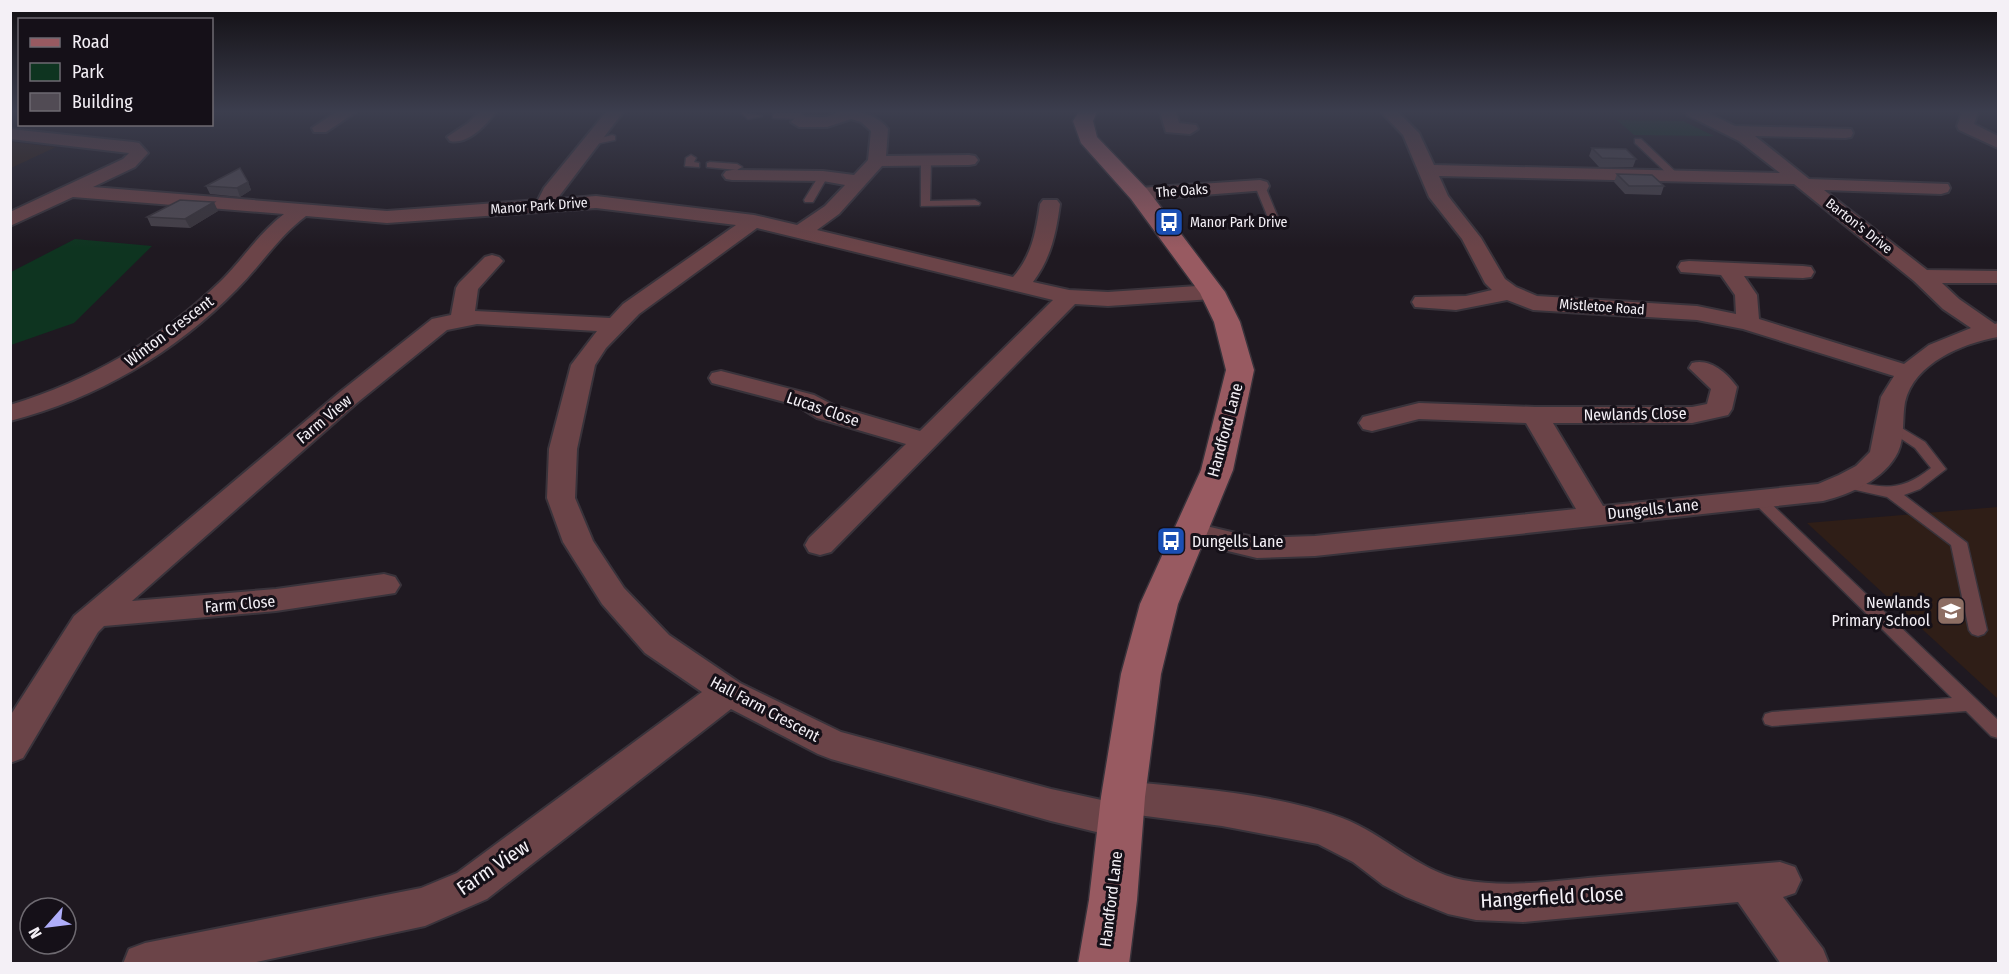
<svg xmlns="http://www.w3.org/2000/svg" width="2009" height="974" font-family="'Fira Sans Condensed',sans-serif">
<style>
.education{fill:#2f1e17}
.green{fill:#0e3420}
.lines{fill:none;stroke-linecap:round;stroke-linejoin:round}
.lane-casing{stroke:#39333b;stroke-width:3}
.street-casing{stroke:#39333b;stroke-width:4}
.secondary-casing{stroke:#39333b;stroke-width:3}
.lane{fill:#6b4448;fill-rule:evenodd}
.street{fill:#6b4448;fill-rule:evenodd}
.secondary{fill:#985a61;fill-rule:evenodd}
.wall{fill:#464048}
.shaded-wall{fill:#39343b}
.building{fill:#514b54;stroke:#39343b;stroke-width:1.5}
.labels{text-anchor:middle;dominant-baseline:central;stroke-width:6;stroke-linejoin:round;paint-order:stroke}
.far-street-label{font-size:14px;fill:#f4f0f6;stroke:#151018}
.far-poi-label{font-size:14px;fill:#f4f0f6;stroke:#151018;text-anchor:start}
.street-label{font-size:16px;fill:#f4f0f6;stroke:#151018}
.poi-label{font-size:16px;fill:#f4f0f6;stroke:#151018;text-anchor:start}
.near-street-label{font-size:20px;fill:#f4f0f6;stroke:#151018}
</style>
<rect width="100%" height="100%" fill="#1f1921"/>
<path class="education" d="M11 142 56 147 11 168Z
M1998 507V699L1807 523Z"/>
<path class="green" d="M1617 120 1683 121 1714 136 1634 135Z
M75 239 152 246 74 323 11 345V272Z"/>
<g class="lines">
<g class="lane-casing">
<path id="lane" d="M741 112 762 116 748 119Z
M776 113H801L805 116 801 119 773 118V114Z
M612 135 615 136V140L591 145 586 142Z
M1635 139H1641L1679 175V179H1673L1635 143Z
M691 155 696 158 694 162 699 163V167L685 166 686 158Z
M926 158 931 161 930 201 975 200 980 203 979 205 921 206V161Z
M710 162 737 164 742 167 737 170 707 167V163Z
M820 174 828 176 813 202H805L804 200Z
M1260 183 1265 186 1279 220 1278 222 1269 220 1255 186Z
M1890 421 1925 442 1946 469 1920 489 1904 495 1967 543 1987 630 1984 634 1978 636 1972 634 1969 630 1951 545 1887 497 1838 486 1836 483 1843 478C1881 488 1898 494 1931 468L1915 448 1885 428 1883 425Z
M1757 493 1762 495 1998 720V738L1991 736 1966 711 1772 726 1765 724 1763 719 1765 714 1772 712 1952 698 1752 501 1749 498 1752 495Z"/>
</g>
<g class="street-casing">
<path id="street" d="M336 112H356L326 132H314L312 128Z
M479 112H496C486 125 468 145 450 141L447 137 468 123Z
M606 112H623L557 199 596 196 754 215 797 225 825 206 845 185 823 181 732 180 726 179 723 175 726 171 732 170 823 171 854 175 868 160 871 131 861 122 851 119 827 127H799L791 122C798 113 813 118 823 117 829 117 837 112 840 112 858 110 877 114 888 129L886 156 969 155 975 156 978 160 975 164 969 165 882 166 839 214 817 230 1013 277C1032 256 1036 231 1040 204L1043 200H1057L1060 204C1056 233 1051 258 1033 282L1069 290 1108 292 1212 285 1220 287 1223 292 1220 297 1212 299 1108 306 1075 304 831 552 820 555 809 552 805 545 809 538 906 444 817 418 796 405 712 383 709 378 712 373 721 371 814 395 835 406 920 431 1053 300 757 228 639 314 606 348 595 365 577 449 575 498 593 541 624 588 669 635 740 683 841 732 1051 789 1106 801 1104 797 1109 786 1123 781C1192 788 1278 794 1342 818 1385 834 1417 871 1463 880 1508 888 1554 881 1599 877 1659 872 1720 867 1780 862L1795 867 1801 880 1795 893 1783 897 1823 949 1829 964H1781L1738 902 1523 922 1476 920 1448 914 1406 897 1383 885 1353 862 1318 844 1222 826 1138 815 1141 821 1135 833 1121 838 1051 821 831 759 818 754 731 709 487 899 425 926 247 964H123L129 949 145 943 421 888 457 873 702 692 645 653 602 604 563 542 547 498 549 449 571 365 597 331 477 324 447 330 358 402 132 601 276 589 384 574 395 577 400 585 395 593 276 611 104 626 98 632 23 758 10 763V716L74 616 340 392 432 319 451 315 456 288 459 283 485 257 492 255 499 257 503 261 478 289 475 311 610 318 623 304 736 225 596 208 387 223 306 216C278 237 261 265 237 289 176 352 96 399 10 421V405C90 381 162 338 221 281 243 259 259 233 284 214L73 197 10 226V212L123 159 129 153 10 139V129L133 142 139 143 148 153 135 167 93 187 387 211 538 200 544 188Z
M1160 112H1176L1179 123 1196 125 1198 129 1190 134 1166 132Z
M1381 112H1398L1419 133 1434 165 1780 173 1739 141 1687 115 1685 112H1706L1735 126 1851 129 1853 133 1851 137 1845 138 1755 136 1809 179 1948 184 1950 188 1948 192 1941 194 1824 190 1927 270 1998 271V283H1942L1959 299 1995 324 1998 323V337C1963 343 1914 363 1905 402 1902 418 1905 437 1898 452 1885 479 1851 494 1823 501L1315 556 1257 558 1178 539 1174 532 1178 525 1189 522 1257 538 1315 536 1576 509 1526 423 1419 419 1372 431 1363 429 1359 423 1363 417 1419 403 1535 407H1692L1707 404 1711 389 1689 368 1692 363C1710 358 1727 373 1737 387L1732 409 1728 415 1692 423H1553L1603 506 1818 484 1839 475 1856 466 1870 452 1881 397 1894 376 1743 329 1697 320 1533 310 1507 300 1456 310 1415 307 1412 302 1415 297 1466 296 1492 290 1485 283 1462 239 1429 197 1403 135ZM1439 176 1794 184 1914 281 1943 309 1971 328 1929 345 1904 364 1759 319 1757 295 1744 276 1803 278 1811 277 1814 272 1811 267 1803 266 1689 261 1681 262 1678 267 1681 272 1721 275 1735 295 1736 314 1697 306 1537 296 1516 287 1505 279 1481 238 1448 196Z
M1962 112H1978L1974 124 1998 136V148L1959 130 1957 126Z
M1260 180 1267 182 1269 186 1267 190 1139 200 1132 198 1130 194 1132 190 1139 188Z"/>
</g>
<g class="secondary-casing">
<path id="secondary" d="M1079 112H1097L1093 121 1097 137 1147 189 1225 292 1240 322 1254 370 1233 470 1178 604 1161 674 1145 797 1137 900 1129 964H1078L1089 900 1101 797 1121 674 1140 604 1201 470 1226 370 1214 322 1200 293 1131 199 1081 143 1073 121Z"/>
</g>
<use href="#lane" class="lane"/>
<use href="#street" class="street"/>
<use href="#secondary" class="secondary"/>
</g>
<path class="wall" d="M1592 148 1636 159 1633 167H1599L1589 156Z
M1617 174 1664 186 1661 195 1625 194 1614 182Z
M248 182 251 190 240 197 210 194 206 186Z
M218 211 190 228 151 226 147 217Z"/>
<path class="shaded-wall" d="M248 182 251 190 240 197 237 188Z
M214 202 218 211 190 228 185 219Z"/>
<path class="building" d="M1592 148 1626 149 1636 159 1602 158Z
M240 168 248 182 237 188 206 186Z
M1617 174 1652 175 1664 186H1629Z
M180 200 214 202 185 219 147 217Z"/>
<linearGradient id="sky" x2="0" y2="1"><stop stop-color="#110e12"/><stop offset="0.45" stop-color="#3c3e4e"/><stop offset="1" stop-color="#3c3e4e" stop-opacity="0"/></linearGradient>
<rect width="2009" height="248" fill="url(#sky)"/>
<defs>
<g id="bus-square" transform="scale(1.5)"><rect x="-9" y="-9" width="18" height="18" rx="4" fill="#1a4fb4" stroke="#151018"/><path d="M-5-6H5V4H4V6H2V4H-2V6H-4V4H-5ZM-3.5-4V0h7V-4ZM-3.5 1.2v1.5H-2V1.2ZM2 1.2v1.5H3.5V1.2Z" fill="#fff"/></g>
<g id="school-square" transform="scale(1.5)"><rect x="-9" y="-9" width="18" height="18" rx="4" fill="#8d6e63" stroke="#151018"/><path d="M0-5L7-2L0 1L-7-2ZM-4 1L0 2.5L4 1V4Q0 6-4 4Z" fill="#fff"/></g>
</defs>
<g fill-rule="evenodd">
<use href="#bus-square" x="1169" y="222"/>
<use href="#bus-square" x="1171" y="541"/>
<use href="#school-square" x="1951" y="611"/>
</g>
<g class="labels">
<g class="far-street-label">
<text transform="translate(1182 191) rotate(-4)">The Oaks</text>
<text transform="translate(539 206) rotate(-4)">Manor Park Drive</text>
<text transform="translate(1859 226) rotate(38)">Barton's Drive</text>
<text transform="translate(1602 307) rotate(4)">Mistletoe Road</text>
</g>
<g class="far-poi-label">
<text x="1190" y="222">Manor Park Drive</text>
</g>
<g class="street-label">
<text transform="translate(169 331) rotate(-37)">Winton Crescent</text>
<text transform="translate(823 409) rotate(19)">Lucas Close</text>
<text transform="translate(1635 414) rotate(-1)">Newlands Close</text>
<text transform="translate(324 419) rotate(-40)">Farm View</text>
<text transform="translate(1225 430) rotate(-75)">Handford Lane</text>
<text transform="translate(1653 509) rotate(-6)">Dungells Lane</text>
<text transform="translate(240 604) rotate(-5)">Farm Close</text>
<text transform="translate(765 709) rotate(28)">Hall Farm Crescent</text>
<text transform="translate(1111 899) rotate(-83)">Handford Lane</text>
</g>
<g class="poi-label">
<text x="1192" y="541">Dungells Lane</text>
<text x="1930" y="602" text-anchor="end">Newlands<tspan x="1930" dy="18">Primary School</tspan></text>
</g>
<g class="near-street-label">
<text transform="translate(493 867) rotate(-34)">Farm View</text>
<text transform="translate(1552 897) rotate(-3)">Hangerfield Close</text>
</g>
</g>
<rect width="2009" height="974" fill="none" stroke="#f4f0f6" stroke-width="24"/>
<rect x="18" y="18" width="195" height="108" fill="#151018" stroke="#6e6a71" stroke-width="1.5"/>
<rect x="30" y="38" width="30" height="9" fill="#985a61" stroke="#6e6a71" stroke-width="1.5"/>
<text x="72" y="48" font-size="18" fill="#f4f0f6">Road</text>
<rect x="30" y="63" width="30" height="18" fill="#0e3420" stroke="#6e6a71" stroke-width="1.5"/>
<text x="72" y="78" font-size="18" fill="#f4f0f6">Park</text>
<rect x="30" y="93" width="30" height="18" fill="#514b54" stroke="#6e6a71" stroke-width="1.5"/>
<text x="72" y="108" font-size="18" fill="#f4f0f6">Building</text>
<g transform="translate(48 926) rotate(242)"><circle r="28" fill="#151018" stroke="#6e6a71" stroke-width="1.5"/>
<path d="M0-4.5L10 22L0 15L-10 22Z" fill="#afaefa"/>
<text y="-9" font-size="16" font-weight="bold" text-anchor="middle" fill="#f4f0f6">N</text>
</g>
</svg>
